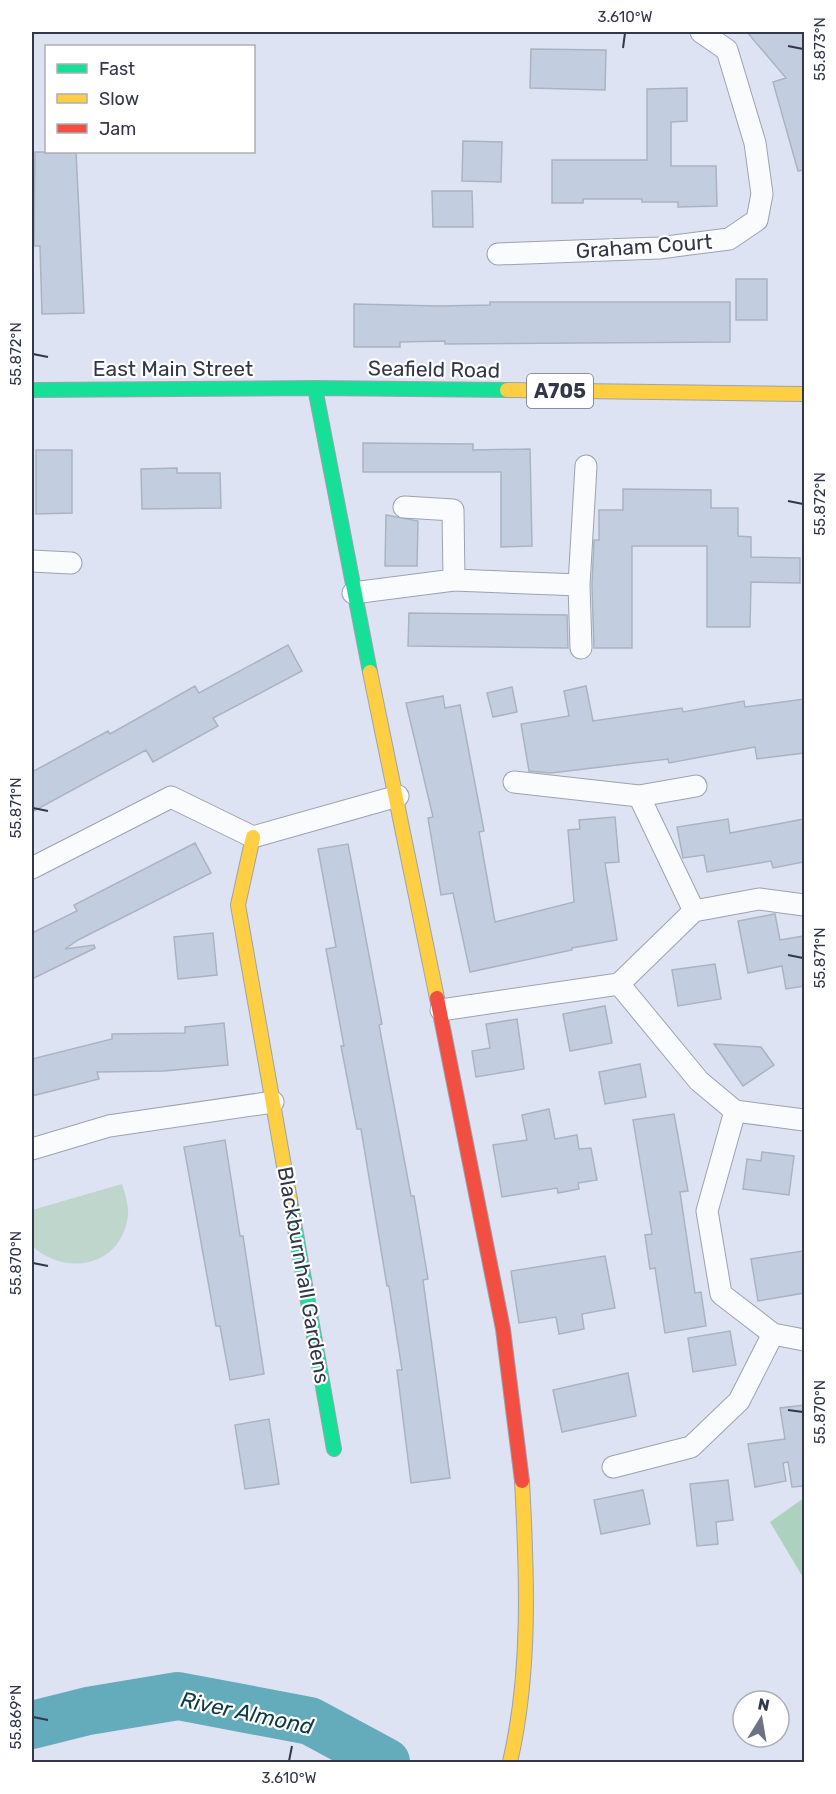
<svg xmlns="http://www.w3.org/2000/svg" width="836" height="1794" font-family="Rubik,sans-serif">
<style>
.green{fill:#bfd6cd}
.forest{fill:#acd1be}
.lines{fill:none;stroke-linecap:round;stroke-linejoin:round}
.river{stroke:#64abbc;stroke-width:48}
.building{fill:#c2cedf;stroke:#aab3c0;stroke-width:1.5}
.street-casing{stroke:#9da2b0;stroke-width:23}
.fast-casing{stroke:#9da2b0;stroke-width:16}
.slow-casing{stroke:#9da2b0;stroke-width:16}
.jam-casing{stroke:#9da2b0;stroke-width:16}
.street{stroke:#fafbfd;stroke-width:21}
.fast{stroke:#16e098;stroke-width:14}
.slow{stroke:#ffcf43;stroke-width:14}
.jam{stroke:#f24e42;stroke-width:14}
.ticks{fill:none;stroke:#323749;stroke-width:2}
.labels{text-anchor:middle;dominant-baseline:central;stroke-width:4.5;stroke-linejoin:round;paint-order:stroke}
.shield{fill:#fff;stroke:#707380;stroke-width:1.5}
.shield-label{font-size:20px;font-weight:bold;fill:#323749}
.street-label{font-size:21px;fill:#323749;stroke:#fff}
.water-label{font-size:22px;font-style:italic;fill:#0e3b43;stroke:#fff}
.neatline{fill:none;stroke:#323749;stroke-width:2}
.ticks-label{font-size:15px;text-anchor:middle;fill:#323749}
</style>
<rect width="100%" height="100%" fill="#dee3f3"/>
<path class="green" d="M122 1184C125 1194 129 1205 128 1216 121 1267 66 1277 32 1246V1210Z"/>
<path class="forest" d="M804 1498V1579L770 1522Z"/>
<g class="lines">
<path class="river" d="M32 1725 88 1711 178 1696 310 1721 386 1762"/>
</g>
<path class="building" d="M747 32H804V170L798 171 773 82 786 78Z
M531 49 606 50 605 90 530 88Z
M687 88V121L671 122V166H716L717 206 678 207V202H642V199H583V203H552V160H647V89Z
M463 141 502 142 501 182 462 181Z
M35 152H76L84 313 42 314 40 246H34Z
M432 191H472L473 227H433Z
M736 279H767V320H736Z
M490 302H730V342L445 344V341L400 342V347H354V304L439 306 490 305Z
M363 443 473 444V450L530 449 532 546 501 547V472H363Z
M36 450H72V513L36 514Z
M177 468V473H220L221 508 142 509 141 469Z
M623 489 711 490V508H738V536L751 537V557L800 558V583L751 582 750 627H707V546H632V648H594L592 585 594 540H599V510H623Z
M386 515 418 521 417 566H385Z
M409 613 567 615 568 648 408 646Z
M288 645 302 671 213 718 218 726 153 762 146 750 32 812V772L108 731 110 734 195 686 199 693Z
M586 686 593 721 682 708 683 712 744 701 745 707 804 699V753L757 759 755 747 669 763 668 759 551 773 529 771 521 724 569 716 564 691Z
M512 687 517 712 493 717 487 693Z
M443 696 445 708 460 705 484 831 479 832 495 922 574 902 568 830 580 829 579 820 615 817 619 862 605 863 617 940 572 948V950L470 972 453 893 441 895 428 818 433 817 406 703Z
M728 819 730 833 804 819V862L773 868 771 861 707 872 704 855 683 858 677 827Z
M195 843 211 873 78 940 65 949 94 945 95 948 32 979V933L77 911 74 905Z
M348 844 382 1024 379 1025 411 1196H414L428 1279 423 1280 450 1478 411 1483 397 1370H402L389 1286H387L361 1129H357L341 1046H344L326 949 336 947 318 849Z
M775 914 780 940 804 936V986L786 989 782 966 748 973 738 921Z
M213 933 217 975 178 979 174 937Z
M715 964 721 999 678 1006 672 970Z
M605 1006 612 1043 570 1051 563 1014Z
M517 1019 524 1069 476 1077 472 1051 490 1048 486 1024Z
M224 1023 228 1065 164 1071 97 1072 99 1079 32 1096V1059L112 1039V1034L185 1033V1027Z
M714 1044 761 1047 774 1065 743 1086Z
M640 1064 646 1097 605 1104 599 1072Z
M549 1109 555 1139 577 1135 579 1149 591 1148 597 1180 578 1183 579 1189 558 1193 557 1188 502 1197 493 1145 527 1140 522 1115Z
M674 1114 688 1191 680 1192 695 1293 701 1292 706 1326 665 1333 655 1268 650 1269 645 1235 652 1234 633 1120Z
M225 1140 240 1236H243L264 1374 230 1380 220 1326H216L184 1147Z
M762 1152 794 1156 789 1195 743 1189 747 1159 761 1161Z
M803 1251 804 1293 758 1301 751 1259Z
M605 1256 615 1308 582 1314 584 1329 559 1334 556 1317 519 1323 511 1271Z
M730 1331 736 1365 693 1372 688 1338Z
M628 1373 636 1416 562 1432 553 1390Z
M804 1405V1486L792 1487 788 1462 783 1463 786 1481 755 1487 748 1444 785 1439 780 1408Z
M269 1419 279 1484 245 1489 235 1425Z
M728 1480 733 1520 716 1522 718 1544 697 1546 690 1484Z
M643 1490 650 1524 601 1534 594 1500Z"/>
<g class="lines">
<g class="street-casing">
<path id="street" d="M498 254 659 248 729 239 757 220 762 194 755 143 727 50 701 32
M404 507 453 510 454 580
M32 561 71 563
M353 593 454 580 579 585
M581 648 579 585 586 466
M514 782 639 796 696 786
M639 796 694 911
M32 868 171 797 253 837 398 796
M619 984 699 1081 735 1111 804 1120
M441 1010 619 984 694 911 759 899 804 905
M735 1111 707 1211 721 1294 773 1334 804 1340
M32 1149 109 1126 273 1102
M613 1467 691 1447 739 1401 773 1334"/>
</g>
<g class="fast-casing">
<path id="fast" d="M315 388 370 672
M32 390 315 388 507 390
M290 1200 334 1449"/>
</g>
<g class="slow-casing">
<path id="slow" d="M507 390 804 394
M370 672 437 998
M253 837 238 905 290 1200
M510 1762C531 1672 527 1573 522 1481"/>
</g>
<g class="jam-casing">
<path id="jam" d="M437 998 503 1329 522 1481"/>
</g>
<use href="#street" class="street"/>
<use href="#fast" class="fast"/>
<use href="#slow" class="slow"/>
<use href="#jam" class="jam"/>
</g>
<path class="ticks" d="M788 46 803 49M623 48 625 33M33 354 48 357M788 501 803 504M33 808 48 811M788 955 803 958M33 1263 48 1266M788 1410 803 1412M33 1717 48 1720M289 1761 292 1746"/>
<g class="labels">
<rect class="shield" x="527" y="374" width="66" height="34" rx="4.5"/>
<g class="shield-label">
<text x="560" y="391">A705</text>
</g>
<g class="street-label">
<text transform="translate(644 246) rotate(-4)">Graham Court</text>
<text x="173" y="368">East Main Street</text>
<text transform="translate(434 369) rotate(1)">Seafield Road</text>
<text transform="translate(304 1275) rotate(80)">Blackburnhall Gardens</text>
</g>
<g class="water-label">
<text transform="translate(247 1713) rotate(12)">River Almond</text>
</g>
</g>
<rect width="836" height="1794" fill="none" stroke="#ffffff" stroke-width="66"/>
<rect x="45" y="45" width="210" height="108" fill="#ffffff" stroke="#adafb6" stroke-width="1.5"/>
<rect x="57" y="64" width="30" height="9" fill="#16e098" stroke="#adafb6" stroke-width="1.5"/>
<text x="99" y="75" font-size="18" fill="#323749">Fast</text>
<rect x="57" y="94" width="30" height="9" fill="#ffcf43" stroke="#adafb6" stroke-width="1.5"/>
<text x="99" y="105" font-size="18" fill="#323749">Slow</text>
<rect x="57" y="124" width="30" height="9" fill="#f24e42" stroke="#adafb6" stroke-width="1.5"/>
<text x="99" y="135" font-size="18" fill="#323749">Jam</text>
<g transform="translate(761 1719) rotate(11)"><circle r="28" fill="#ffffff" stroke="#adafb6" stroke-width="1.5"/>
<path d="M0-4.5L10 22L0 15L-10 22Z" fill="#6e7384"/>
<text y="-9" font-size="16" font-weight="bold" text-anchor="middle" fill="#323749">N</text>
</g>
<rect x="33" y="33" width="770" height="1728" class="neatline"/>
<g class="ticks-label">
<text x="625" y="22">3.610°W</text>
<text transform="translate(820 49) rotate(-90)" y="5">55.873°N</text>
<text transform="translate(16 354) rotate(-90)" y="5">55.872°N</text>
<text transform="translate(820 504) rotate(-90)" y="5">55.872°N</text>
<text transform="translate(16 808) rotate(-90)" y="5">55.871°N</text>
<text transform="translate(820 958) rotate(-90)" y="5">55.871°N</text>
<text transform="translate(16 1263) rotate(-90)" y="5">55.870°N</text>
<text transform="translate(820 1412) rotate(-90)" y="5">55.870°N</text>
<text transform="translate(16 1717) rotate(-90)" y="5">55.869°N</text>
<text x="289" y="1783">3.610°W</text>
</g>
</svg>
